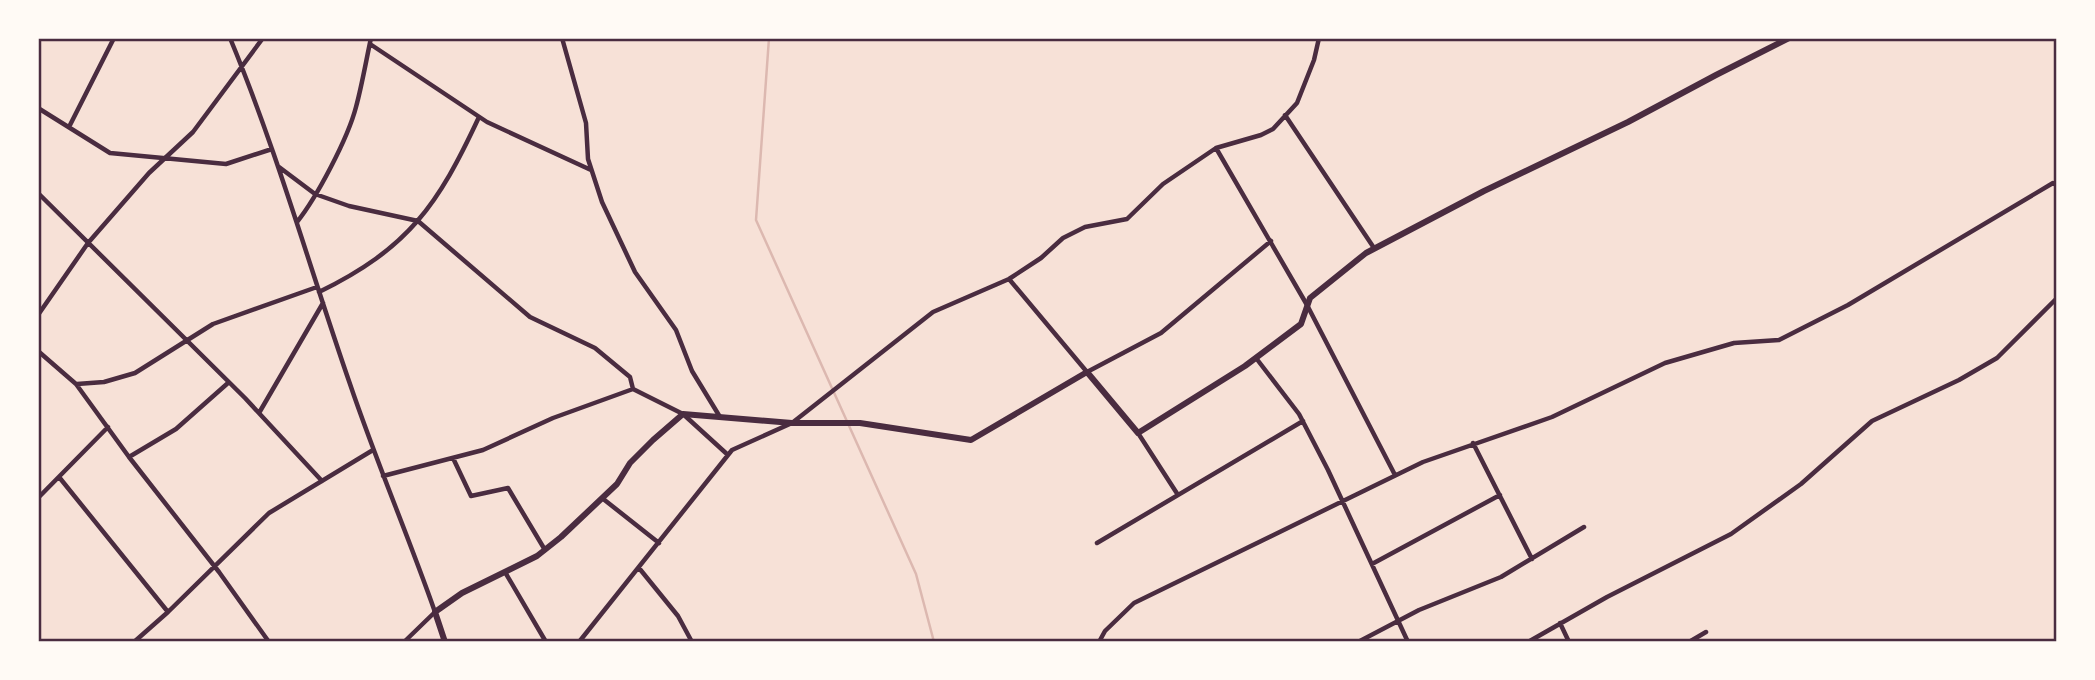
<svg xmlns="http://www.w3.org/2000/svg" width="2095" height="680" font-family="Mulish,sans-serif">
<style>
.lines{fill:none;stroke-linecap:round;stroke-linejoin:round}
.stream{stroke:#dcb8b0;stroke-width:2.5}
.minor{stroke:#4a2c40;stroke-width:4.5}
.tertiary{stroke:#4a2c40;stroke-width:6}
.neatline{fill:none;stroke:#4a2c40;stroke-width:2.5}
</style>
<rect width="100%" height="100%" fill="#f7e1d7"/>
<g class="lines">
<path class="stream" d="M769 38 756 220 916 574 934 642"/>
<path class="minor" d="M230 38C277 151 310 269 350 384 376 461 408 535 435 612L404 642
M562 38 586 123 588 159 602 202 635 272 676 330 692 371 720 417
M370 44 487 122 591 170
M38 108 110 153 226 164 272 149
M1285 115 1374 248
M69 127 114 38
M1216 148 1307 305 1395 475
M279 167 315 194 349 206 418 221 530 317 595 348 630 377 633 389
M38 193 245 398 322 481
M297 222C317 197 348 138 356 107 362 85 366 61 371 38
M1009 279 1087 372 1161 333 1271 241
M319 292C409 248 438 205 479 117
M38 315 88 243 149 173 193 132 263 38
M38 351 76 384 129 457 219 572 269 642
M1256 358 1299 414 1328 470 1408 642
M77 384 104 382 135 373 213 324 317 287
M259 413 323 303
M1138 433 1178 495
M1473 443 1532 559
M129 457 176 429 228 383
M453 458 471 496 508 488 545 550
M383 476 483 450 553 418 633 389 683 414 728 455
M59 477 168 612
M38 498 108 427
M602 498 659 543
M1097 543 1303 421
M1372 564 1500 495
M639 568 678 616 692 642
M505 572 546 642
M1560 623 1569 642
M134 642 168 612 269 513 373 450
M579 642 732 450 792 423 933 312 1009 279 1041 258 1063 238 1085 227 1127 219 1163 184 1216 148 1261 135 1273 129 1297 103 1314 60 1319 38
M1099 642 1105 631 1134 603 1423 462 1552 417 1665 363 1734 343 1779 340 1848 305 2053 183 2056 185
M1358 642 1419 610 1501 577 1584 527
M1528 642 1607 597 1731 534 1801 484 1872 421 1959 380 1997 358 2056 299
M1689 642 1706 632"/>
<path class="tertiary" d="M445 642 435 612 462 593 537 556 561 537 617 484 630 463 653 440 683 414 792 423H860L971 440 1087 372 1138 433 1245 366 1301 324 1310 298 1366 253 1484 191 1628 122 1716 75 1789 38"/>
</g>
<rect width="2095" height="680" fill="none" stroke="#fffaf5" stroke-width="80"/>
<rect x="40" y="40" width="2015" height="600" class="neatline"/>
</svg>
